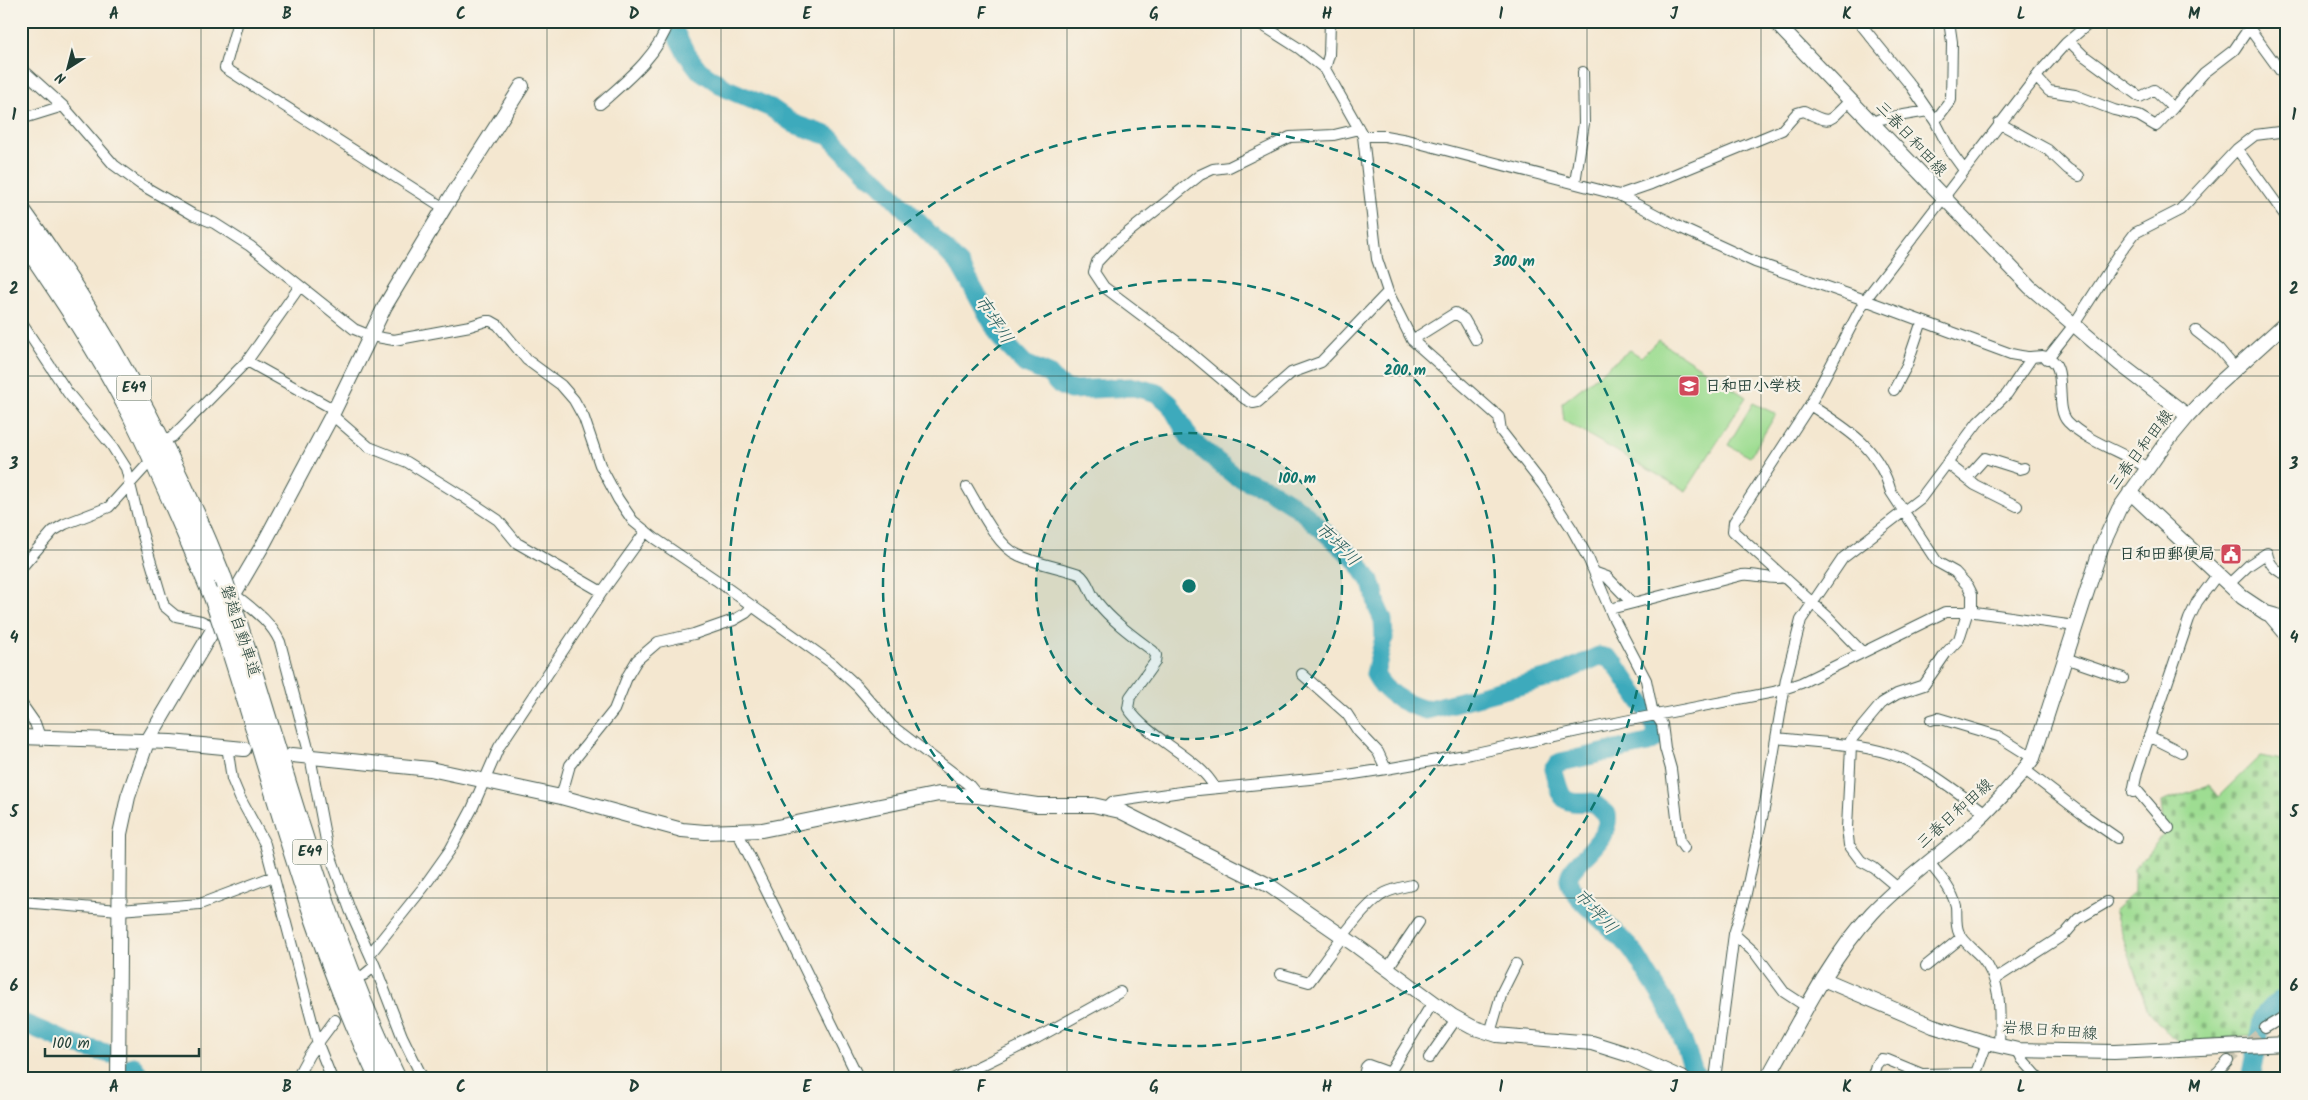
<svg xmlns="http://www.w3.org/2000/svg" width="2308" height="1100" font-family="Kalam,'Klee One',sans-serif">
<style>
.green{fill:#9edd92;stroke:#5e8d63}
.cemetery{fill:url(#cemetery-stones);stroke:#5e8d63}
.water{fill:#3daabc;stroke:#2e7478}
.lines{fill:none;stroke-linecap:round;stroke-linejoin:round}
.river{stroke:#3daabc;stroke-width:19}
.street-tunnel{stroke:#c9c5b1;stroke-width:10;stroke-dasharray:10 5;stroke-linecap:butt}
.street-casing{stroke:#3f564b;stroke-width:12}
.secondary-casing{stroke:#3f564b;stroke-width:16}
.highway-casing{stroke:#3f564b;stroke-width:20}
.street{stroke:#fff;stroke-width:10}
.secondary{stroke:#fff;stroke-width:14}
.highway{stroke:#fff;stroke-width:18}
.highway-bridge-casing{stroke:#3f564b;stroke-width:20;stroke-linecap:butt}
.highway-bridge{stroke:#fff;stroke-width:18}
.grid{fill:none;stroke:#1f3d34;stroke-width:1;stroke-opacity:0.55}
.ring{fill:none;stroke:#0f766e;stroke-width:2.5;stroke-dasharray:9 6}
.labels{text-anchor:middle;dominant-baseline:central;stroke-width:4.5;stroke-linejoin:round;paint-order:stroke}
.shield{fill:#f7f3e8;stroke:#60746a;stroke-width:1}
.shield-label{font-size:15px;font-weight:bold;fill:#1f3d34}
.street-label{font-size:16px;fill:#1f3d34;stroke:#f7f3e8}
.poi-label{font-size:16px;font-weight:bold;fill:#1f3d34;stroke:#f7f3e8;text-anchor:start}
.water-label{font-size:18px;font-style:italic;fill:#285e5d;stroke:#f7f3e8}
.centre{fill:#0f766e;stroke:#f7f3e8;stroke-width:2.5}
.ring-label{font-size:15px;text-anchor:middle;font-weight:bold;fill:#0f766e;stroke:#f7f3e8;stroke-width:4.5;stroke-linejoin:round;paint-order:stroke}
.neatline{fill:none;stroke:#1f3d34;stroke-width:2}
.grid-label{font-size:16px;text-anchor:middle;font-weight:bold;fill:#1f3d34}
</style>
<defs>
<pattern id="cemetery-stones" width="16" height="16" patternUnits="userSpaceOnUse" patternTransform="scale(1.25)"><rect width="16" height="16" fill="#9edd92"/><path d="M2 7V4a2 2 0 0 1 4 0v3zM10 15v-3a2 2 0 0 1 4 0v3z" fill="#80b478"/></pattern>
</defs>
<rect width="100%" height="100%" fill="#f7f3e8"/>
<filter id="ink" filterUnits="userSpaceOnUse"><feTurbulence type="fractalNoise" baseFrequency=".02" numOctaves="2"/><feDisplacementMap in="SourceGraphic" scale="10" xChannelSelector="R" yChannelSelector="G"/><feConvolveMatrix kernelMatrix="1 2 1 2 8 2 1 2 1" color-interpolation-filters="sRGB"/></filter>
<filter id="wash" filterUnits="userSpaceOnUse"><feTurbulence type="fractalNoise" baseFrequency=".0096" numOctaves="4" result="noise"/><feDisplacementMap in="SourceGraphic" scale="20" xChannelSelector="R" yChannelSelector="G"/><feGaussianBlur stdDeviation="1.12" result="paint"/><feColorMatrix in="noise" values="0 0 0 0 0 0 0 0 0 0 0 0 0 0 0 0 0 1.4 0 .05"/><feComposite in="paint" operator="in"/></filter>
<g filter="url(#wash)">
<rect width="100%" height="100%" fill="#f4e7d0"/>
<path class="green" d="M1658 340 1746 397 1686 491 1564 421 1562 403 1630 350 1641 357Z
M1753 403 1776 414 1750 457 1728 445Z"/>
<path class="cemetery" d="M2260 756 2287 761V1007L2250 1036 2180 1043 2171 1037 2148 1011 2114 910 2134 892V869L2164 834 2161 802 2209 785 2218 797Z"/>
<path class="water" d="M1884 1071 1919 1079H1883Z"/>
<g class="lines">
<path class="river" d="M664 21 673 28 686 53 699 70 727 89 771 108 794 124 829 136 867 174 879 182 960 265 1002 340 1025 364 1049 374 1058 384 1070 390 1134 387 1157 393 1170 404 1190 439 1235 476 1268 489 1298 508 1357 561 1373 586 1378 609 1383 620 1384 638 1375 674C1385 694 1405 704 1426 710L1553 677 1599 656 1608 658 1616 665 1649 714 1659 737 1648 743 1561 762 1557 764 1553 769C1562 797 1558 805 1592 802L1607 814C1612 843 1567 864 1569 880 1570 897 1616 931 1629 946 1636 954 1641 963 1646 972 1670 1007 1682 1034 1695 1075L1701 1079
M21 1022 75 1045 110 1054
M133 1066 143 1079
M2251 1079 2263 1016 2273 1005 2287 996"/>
</g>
</g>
<g filter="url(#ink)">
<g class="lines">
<path class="street-tunnel" d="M2228 1061 2265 1028"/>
<g class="street-casing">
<path id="street" d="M238 21 225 68 444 208
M1256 21 1300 49 1325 69 1359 129 1363 136 1377 259 1388 292 1412 340 1499 417 1501 431 1543 485 1572 529 1589 560 1613 617 1646 680 1652 709 1662 724 1665 748 1671 769 1680 842 1684 848
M1858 21 1911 86 1935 121 1951 152 1964 170
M2244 21 2287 80
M2069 41 2083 55 2140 97 2154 90 2173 108 2204 73 2234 50 2249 28
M21 68 63 106 114 165 140 184 192 214 214 223 250 246 354 329 371 336 394 340 470 326 486 321H491L498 325 527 360 561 385 574 400 584 418 600 465 618 499 633 521 654 538 716 580 833 664 857 686 892 726 969 785 978 796
M1325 69 1329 55 1330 21
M2036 77 2049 91 2075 95 2114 110 2139 116 2156 126 2173 108
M600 104C626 81 658 56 669 21
M21 119 63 106
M1935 121 1951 100 1952 42 1949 21
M1871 123 1880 119 1928 111
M1999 123 2048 150 2068 169 2079 176
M1359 129 1334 135 1290 137 1229 167 1213 169 1200 175 1115 243 1097 262 1094 272 1104 287 1180 344 1245 399 1253 403 1258 402 1291 373 1321 362 1388 292
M1363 136H1385L1407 140 1619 195 1681 228 1755 262 1865 300 2011 354C2017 355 2024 357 2030 357 2034 357 2038 356 2042 356 2072 360 2052 406 2068 422 2088 442 2123 452 2147 468
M2237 149 2287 218
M1575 183 1584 123 1583 72
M1619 195 1651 184 1782 130 1797 113 1804 111C1833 126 1828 121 1850 101
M21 322 68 393 112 446 126 468 141 529 164 606 176 616 201 621 214 627
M2196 331 2219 349 2235 368
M1412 340 1455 313 1464 319 1476 340
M2047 359 2073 326 2120 253 2135 233 2180 210 2237 149 2255 135 2287 131
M247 361 335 410
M1894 390 1907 365 1922 321
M1810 405C1847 429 1878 446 1891 492L1937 562 1955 572 1968 586 1972 594V612
M332 415 369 447 407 462 465 498 498 520 517 543 602 592
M172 437 247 361 300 286
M1947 463 1975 485 2017 506
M1967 478 1985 458 2020 469 2024 468
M967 487C979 507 997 546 1018 555 1037 564 1059 567 1079 574 1089 581 1089 593 1097 602 1113 622 1133 636 1153 651L1156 655 1155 662 1130 697 1128 708C1148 739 1199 757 1215 788
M21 568 53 531 65 524 109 507 147 465
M1596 573 1607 577 1632 603
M2228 585 2249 565 2267 553C2269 564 2276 572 2287 574
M233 593C251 608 270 620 280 642L310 756 327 846 350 910 375 966 402 1036 423 1079
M1610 609 1742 575C1756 573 1770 581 1784 577
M2266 613 2287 638
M1862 652 1828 617 1733 531 1734 522 1810 405 1865 300 2040 72 2066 43 2092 21
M2065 658 2123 678
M1302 674 1347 714 1358 731 1378 752 1386 769
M21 703 35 723 40 737
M1931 720 1938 718 1998 736 2033 758
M2149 736 2181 752
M1778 738C1816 743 1863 743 1899 757 1930 770 1958 793 1986 813
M1849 745 1851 740 1882 703 1897 694 1924 685 1946 653 1959 639 1968 611
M227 746 232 779 240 798 265 844 318 1044 332 1079
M1851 746 1847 828 1849 845 1861 861 1874 868 1898 888
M2025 770 2081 813 2117 838
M2134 787 2169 828
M2133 792 2137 772 2189 619 2197 602 2217 575
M561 797 570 765 614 710 628 675 637 660 658 642 694 634 734 620 746 613 753 606
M1107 807 1112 802 1126 800 1188 791 1341 776 1386 769 1471 754 1625 721 1774 692 1801 683 1945 612H1975L2075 626
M737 831 859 1079
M1928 861C1939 875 1952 889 1956 906 1957 915 1955 925 1959 933 1965 944 1974 949 1982 958 2003 983 2000 1015 1999 1046
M21 902 119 910 200 904 274 876
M1734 934 1755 953 1784 992 1807 1007
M370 954 423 888 450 850 472 809 499 747 602 592 646 531
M1926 966 1962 937
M1387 969 1419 922
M1281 974 1309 982C1326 960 1362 905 1385 893 1393 889 1403 887 1412 885
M364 975 375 966
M1995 979 2065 934 2078 919 2107 902
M2265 1028 2287 1015
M1490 1033 1502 992 1516 964
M2018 1050 2022 1059 2040 1079
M1429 1058 1456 1019
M1772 1070 1784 1079
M1976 1078V1073L1987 1043
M296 1079 309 1055 335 1020
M953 1079 1035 1039 1120 992
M1363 1079 1366 1067 1368 1065 1390 1073
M1386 1079 1433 1002
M1715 1079 1734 934 1745 898 1765 804 1786 679 1801 620 1843 558 1921 498 1978 422 2007 394 2032 357
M1872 1079 1876 1065 1881 1059 1888 1060 1922 1074 1976 1073
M2209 1079 2218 1073 2228 1061"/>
</g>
<g class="secondary-casing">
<path id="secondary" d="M1774 21 2030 287 2120 364 2188 416
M2130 492 2242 597 2266 613 2287 619
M21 737 171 742 244 749
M292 755 430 769 561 797 682 830 705 832 762 830 939 794 978 796 1037 805H1093L1120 811 1270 886 1358 947 1452 1016 1472 1027 1497 1035 1592 1043 1630 1055 1683 1079
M1823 979 1933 1026 1987 1043 2018 1050 2114 1052 2287 1044
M118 1079 120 834 128 797 147 742 264 543 332 415 385 306 444 208 522 86
M1767 1079C1799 1022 1828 961 1872 913 1900 883 1933 860 1964 833 1990 810 2013 786 2033 758L2101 548 2119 509 2164 445 2188 416 2215 387 2287 322"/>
</g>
<g class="highway-casing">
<path id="highway" d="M21 210C104 324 171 448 223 579
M21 237C60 294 99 352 131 414 161 474 187 535 213 597
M237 620C286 774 326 933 397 1079
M228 642C275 788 312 940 379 1079"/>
</g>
<use href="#street" class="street"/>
<use href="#secondary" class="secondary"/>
<use href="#highway" class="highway"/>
<g class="highway-bridge-casing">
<path id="highway-bridge" d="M223 579 237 620
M213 597 228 642"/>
</g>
<use href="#highway-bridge" class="highway-bridge"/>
</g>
</g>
<path class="grid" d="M201 21V1079M374 21V1079M547 21V1079M721 21V1079M894 21V1079M1067 21V1079M1241 21V1079M1414 21V1079M1587 21V1079M1761 21V1079M1934 21V1079M2107 21V1079M21 202H2287M21 376H2287M21 550H2287M21 724H2287M21 898H2287"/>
<circle cx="1189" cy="586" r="153" fill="#0f766e" fill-opacity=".12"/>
<g class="ring">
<circle cx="1189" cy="586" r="153"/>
<circle cx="1189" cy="586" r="306"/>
<circle cx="1189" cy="586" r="460"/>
</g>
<defs>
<g id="school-square" transform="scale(1.125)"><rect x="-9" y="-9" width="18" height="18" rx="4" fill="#d1495b" stroke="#f7f3e8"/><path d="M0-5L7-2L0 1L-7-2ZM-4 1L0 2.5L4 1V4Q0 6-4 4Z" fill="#fff"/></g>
<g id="civic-square" transform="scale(1.125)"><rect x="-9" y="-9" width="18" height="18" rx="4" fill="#d1495b" stroke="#f7f3e8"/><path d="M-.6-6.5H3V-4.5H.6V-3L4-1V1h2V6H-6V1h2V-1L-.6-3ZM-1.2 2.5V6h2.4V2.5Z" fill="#fff"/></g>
</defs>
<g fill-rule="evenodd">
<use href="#school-square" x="1689" y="386"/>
<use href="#civic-square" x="2231" y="554"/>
</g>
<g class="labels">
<g class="shield">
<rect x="116.5" y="375.5" width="35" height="25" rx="4"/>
<rect x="292.5" y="839.5" width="35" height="25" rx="4"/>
</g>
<g class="shield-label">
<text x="134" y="388">E49</text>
<text x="310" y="852">E49</text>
</g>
<g class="street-label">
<text transform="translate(1911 139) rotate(47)">三春日和田線</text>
<text transform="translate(2141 450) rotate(-53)">三春日和田線</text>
<text transform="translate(240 631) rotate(72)">磐越自動車道</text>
<text transform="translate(1955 814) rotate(-42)">三春日和田線</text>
<text transform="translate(2050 1031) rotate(4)">岩根日和田線</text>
</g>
<g class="poi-label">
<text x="1705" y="386">日和田小学校</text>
<text x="2215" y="554" text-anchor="end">日和田郵便局</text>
</g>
<g class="water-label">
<text transform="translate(993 320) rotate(57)">市坪川</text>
<text transform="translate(1337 545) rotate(44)">市坪川</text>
<text transform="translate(1595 912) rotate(47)">市坪川</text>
</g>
</g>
<circle cx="1189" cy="586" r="8" class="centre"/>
<g class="ring-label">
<text x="1514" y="266">300 m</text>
<text x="1405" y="375">200 m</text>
<text x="1297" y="483">100 m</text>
</g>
<rect width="2308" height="1100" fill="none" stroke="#f7f3e8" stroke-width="55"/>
<g transform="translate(68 68) rotate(216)" stroke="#f7f3e8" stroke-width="4" paint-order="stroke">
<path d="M0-4L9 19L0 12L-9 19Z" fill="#1f3d34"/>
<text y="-8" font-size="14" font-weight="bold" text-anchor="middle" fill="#1f3d34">N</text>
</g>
<path d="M45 1048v8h154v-8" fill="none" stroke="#1f3d34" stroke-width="2.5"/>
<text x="52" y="1048" font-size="15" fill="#1f3d34" stroke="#f7f3e8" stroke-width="4" paint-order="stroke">100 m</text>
<rect x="28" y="28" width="2252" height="1044" class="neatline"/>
<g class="grid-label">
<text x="114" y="19">A</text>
<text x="287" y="19">B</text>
<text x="461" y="19">C</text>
<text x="634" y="19">D</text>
<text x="807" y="19">E</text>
<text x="981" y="19">F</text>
<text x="1154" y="19">G</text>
<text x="1327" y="19">H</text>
<text x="1501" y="19">I</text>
<text x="1674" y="19">J</text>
<text x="1847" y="19">K</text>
<text x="2021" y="19">L</text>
<text x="2194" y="19">M</text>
<text x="14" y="120">1</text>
<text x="2294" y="120">1</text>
<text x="14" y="294">2</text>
<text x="2294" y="294">2</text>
<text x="14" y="469">3</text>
<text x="2294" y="469">3</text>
<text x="14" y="643">4</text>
<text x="2294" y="643">4</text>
<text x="14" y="817">5</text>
<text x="2294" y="817">5</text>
<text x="14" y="991">6</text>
<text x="2294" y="991">6</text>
<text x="114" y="1092">A</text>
<text x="287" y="1092">B</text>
<text x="461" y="1092">C</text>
<text x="634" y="1092">D</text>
<text x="807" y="1092">E</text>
<text x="981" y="1092">F</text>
<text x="1154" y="1092">G</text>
<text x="1327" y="1092">H</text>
<text x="1501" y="1092">I</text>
<text x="1674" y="1092">J</text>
<text x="1847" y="1092">K</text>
<text x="2021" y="1092">L</text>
<text x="2194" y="1092">M</text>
</g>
</svg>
